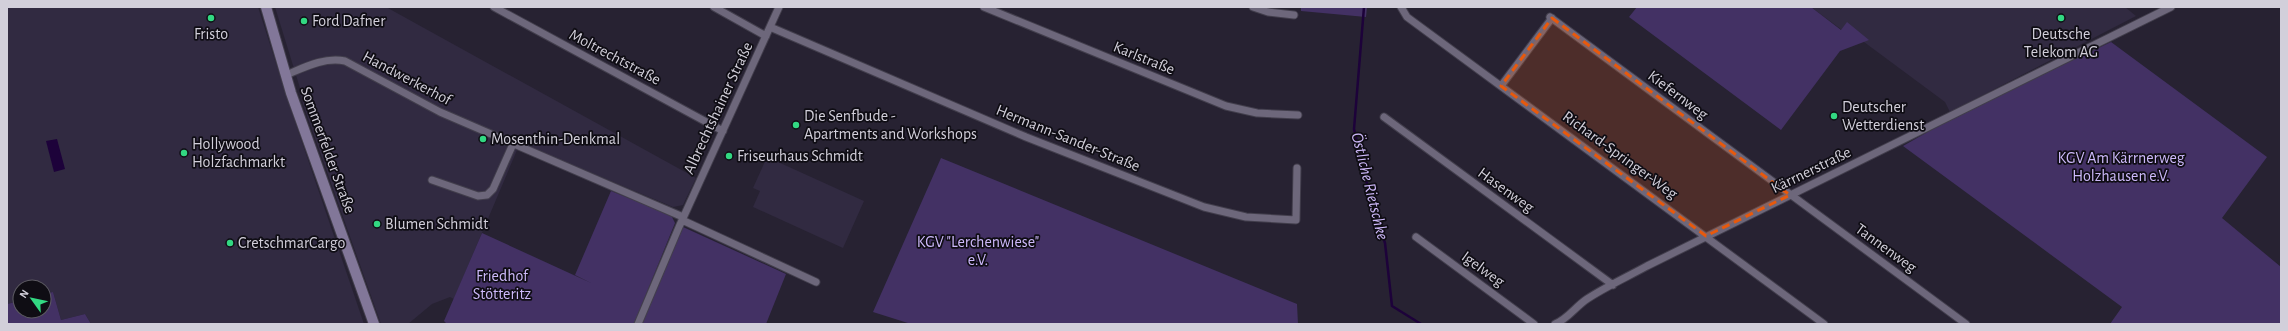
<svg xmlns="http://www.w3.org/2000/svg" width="2288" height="331" font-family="'Alegreya Sans',sans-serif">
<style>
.built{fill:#312a41}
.green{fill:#433164}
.water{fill:#1d023a}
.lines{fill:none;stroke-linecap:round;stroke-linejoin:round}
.stream{stroke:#1d023a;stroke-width:2.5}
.street-casing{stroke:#423e4c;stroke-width:9}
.secondary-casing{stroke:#423e4c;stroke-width:12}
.street{stroke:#6d677b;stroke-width:7}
.secondary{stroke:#827799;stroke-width:10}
.marked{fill:#e8590c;fill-opacity:0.2;stroke:#e8590c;stroke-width:3;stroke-dasharray:8 5;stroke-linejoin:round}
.poi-dot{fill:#32d882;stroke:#0f0d14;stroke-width:1.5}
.labels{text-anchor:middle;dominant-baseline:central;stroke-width:3.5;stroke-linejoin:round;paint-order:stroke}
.poi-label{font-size:16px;fill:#d2cfda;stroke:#0f0d14;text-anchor:start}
.street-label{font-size:16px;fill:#d2cfda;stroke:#0f0d14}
.park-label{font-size:16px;fill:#cdb9fa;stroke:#0f0d14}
.water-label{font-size:17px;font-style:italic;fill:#ceb9fa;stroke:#0f0d14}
</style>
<rect width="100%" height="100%" fill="#272232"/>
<path class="built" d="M7 7H258L290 107 364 324H91L85 314 61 320 53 292 44 294V287H20V301L7 304Z
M275 7H386L696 178 683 205 673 207 520 143 454 299 450 297 432 304 408 324H381L303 104 300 88Z
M1811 7H2125L2136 16 1950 112 1945 102 1864 42 1842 30Z
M767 157 864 201 843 248 753 207 760 191 753 188Z"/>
<path class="green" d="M1301 7H1367L1366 17 1301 11Z
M1637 7H1811L1841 30 1847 22 1869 40 1840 51 1781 130 1629 17Z
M2111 42 2267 157 2222 218 2281 267V324H2110L2122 307 1903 146 1961 113Z
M941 158 1297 304 1298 324H911L873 312Z
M611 191 671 215 675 223 634 324H447L444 321 482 233 591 283 575 275Z
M683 227 786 274 766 324H641Z
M53 292 61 320 85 314 91 324H7V304L20 301V311H44V294Z"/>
<path class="water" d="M57 139 65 169 54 172 46 141Z"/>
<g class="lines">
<path class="stream" d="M1364 7 1354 129 1373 209 1385 243 1392 306 1421 324"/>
<g class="street-casing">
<path id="street" d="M494 7 723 131
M714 7 766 36
M984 7 1226 106 1257 113 1298 115
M1253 7 1268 12 1294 15
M1401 7 1407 17 1824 324
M1550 17 1966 324
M770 27 1026 137 1204 207 1246 217 1296 220 1297 168
M286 75C305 67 324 57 345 61L440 112 683 217
M1501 86 1552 18
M1384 117 1613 285
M432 180 478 196 487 195 493 189 513 144
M682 220 816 282
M1416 237 1534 324
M638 324 679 227 779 7
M1555 324C1568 319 1575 307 1587 299 1605 287 1627 277 1647 266L2171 7"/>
</g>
<g class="secondary-casing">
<path id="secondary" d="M266 7 291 93 374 324"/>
</g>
<use href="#street" class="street"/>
<use href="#secondary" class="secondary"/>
</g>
<path class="marked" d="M1552 18 1790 195 1706 236 1501 86Z"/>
<g class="poi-dot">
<circle cx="211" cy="18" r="4"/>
<circle cx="2061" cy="18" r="4"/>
<circle cx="304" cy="21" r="4"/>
<circle cx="1834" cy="116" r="4"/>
<circle cx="796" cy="125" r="4"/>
<circle cx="483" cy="139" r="4"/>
<circle cx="184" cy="153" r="4"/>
<circle cx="729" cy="156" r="4"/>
<circle cx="377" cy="224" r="4"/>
<circle cx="230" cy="243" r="4"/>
</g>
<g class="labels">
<g class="poi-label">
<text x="312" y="21">Ford Dafner</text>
<text x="211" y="34" text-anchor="middle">Fristo</text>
<text x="2061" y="34" text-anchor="middle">Deutsche<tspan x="2061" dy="18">Telekom AG</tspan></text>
<text x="1842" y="107">Deutscher<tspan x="1842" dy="18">Wetterdienst</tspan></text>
<text x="804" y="116">Die Senfbude -<tspan x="804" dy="18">Apartments and Workshops</tspan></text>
<text x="491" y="139">Mosenthin-Denkmal</text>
<text x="192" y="144">Hollywood<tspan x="192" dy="18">Holzfachmarkt</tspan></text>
<text x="737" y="156">Friseurhaus Schmidt</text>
<text x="385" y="224">Blumen Schmidt</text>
<text x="238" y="243">CretschmarCargo</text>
</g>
<g class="street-label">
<text transform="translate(615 57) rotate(28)">Moltrechtstraße</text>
<text transform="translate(1144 58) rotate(22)">Karlstraße</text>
<text transform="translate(407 78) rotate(28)">Handwerkerhof</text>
<text transform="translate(1678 95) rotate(37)">Kiefernweg</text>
<text transform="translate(718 108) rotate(-65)">Albrechtshainer Straße</text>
<text transform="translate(1068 138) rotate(22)">Hermann-Sander-Straße</text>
<text transform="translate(328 150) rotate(70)">Sommerfelder Straße</text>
<text transform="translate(1620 155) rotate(36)">Richard-Springer-Weg</text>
<text transform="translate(1811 170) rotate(-26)">Kärrnerstraße</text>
<text transform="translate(1506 190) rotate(36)">Hasenweg</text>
<text transform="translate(1886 248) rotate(36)">Tannenweg</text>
<text transform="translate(1483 269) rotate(36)">Igelweg</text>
</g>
<g class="park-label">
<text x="2121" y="158">KGV Am Kärrnerweg<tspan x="2121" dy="18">Holzhausen e.V.</tspan></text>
<text x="978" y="242">KGV "Lerchenwiese"<tspan x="978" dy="18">e.V.</tspan></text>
<text x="502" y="276">Friedhof<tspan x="502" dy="18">Stötteritz</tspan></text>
</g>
<g class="water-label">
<text transform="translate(1370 186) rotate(76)">Östliche Rietschke</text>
</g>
</g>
<rect width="2288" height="331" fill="none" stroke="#d2cfda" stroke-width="16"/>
<g transform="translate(32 299) rotate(303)"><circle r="19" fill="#0f0d14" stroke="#5d5b63"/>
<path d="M0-3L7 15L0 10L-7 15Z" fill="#32d882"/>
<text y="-6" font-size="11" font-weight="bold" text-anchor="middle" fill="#d2cfda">N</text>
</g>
</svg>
